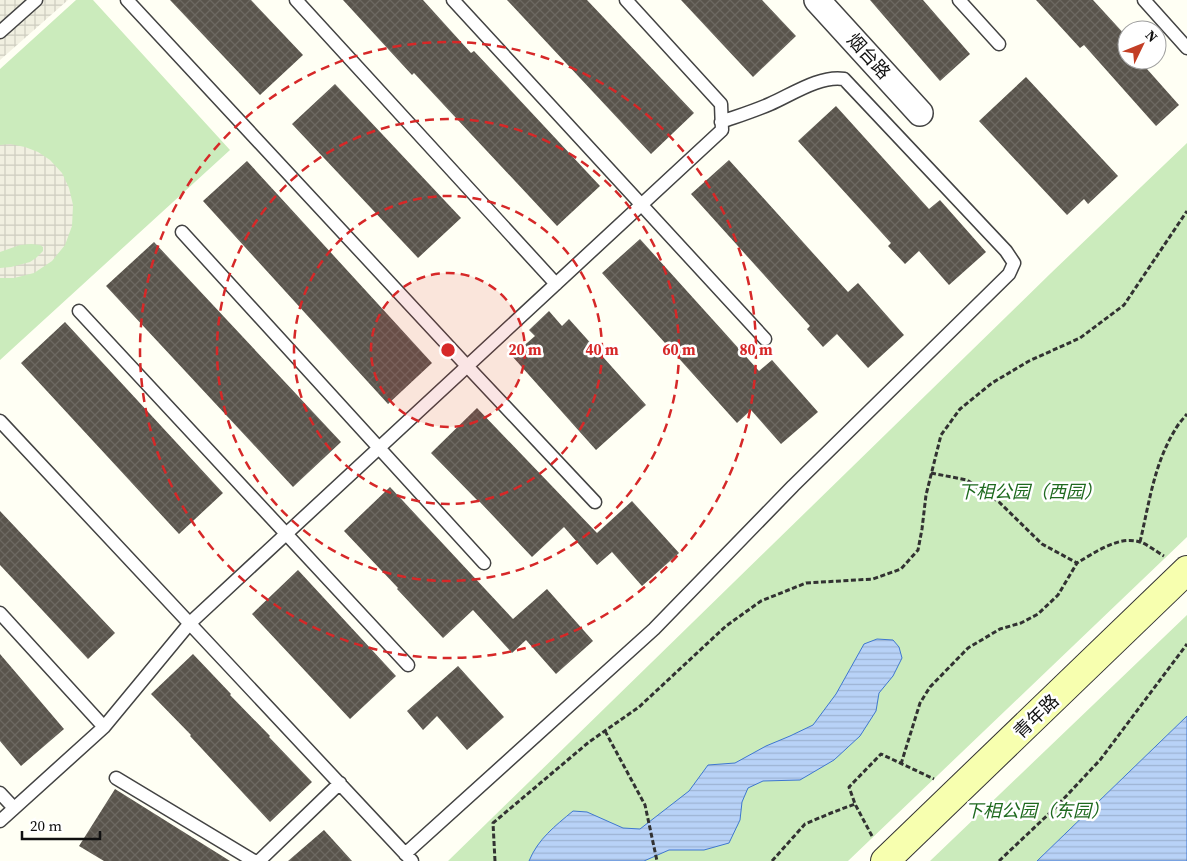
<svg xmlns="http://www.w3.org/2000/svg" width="1187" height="861" font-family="'Source Serif 4','Noto Sans SC',serif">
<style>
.park{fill:#cbebbc}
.plaza{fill:url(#plaza-grid)}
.water{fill:url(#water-rules);stroke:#3e77cf}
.building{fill:url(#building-cross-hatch)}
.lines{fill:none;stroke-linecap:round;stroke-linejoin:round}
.lane-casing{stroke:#434343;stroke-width:15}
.street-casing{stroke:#434343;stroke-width:28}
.secondary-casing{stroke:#323232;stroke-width:30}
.path{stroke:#323232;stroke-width:3;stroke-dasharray:5 2.5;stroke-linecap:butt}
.lane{stroke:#fff;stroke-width:12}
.street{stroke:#fff;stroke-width:25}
.secondary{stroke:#f7ffaf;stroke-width:28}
.ring{fill:none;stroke:#d62828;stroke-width:2.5;stroke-dasharray:9 6}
.labels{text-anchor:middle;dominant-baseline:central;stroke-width:5;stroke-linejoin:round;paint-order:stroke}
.street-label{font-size:18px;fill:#101010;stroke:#fff}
.park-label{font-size:18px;font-style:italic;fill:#1f6a1f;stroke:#fff}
.centre{fill:#d62828;stroke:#fff;stroke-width:2.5}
.ring-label{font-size:15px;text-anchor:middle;font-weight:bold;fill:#d62828;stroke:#fff;stroke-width:5;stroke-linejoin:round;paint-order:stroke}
</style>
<defs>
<pattern id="plaza-grid" width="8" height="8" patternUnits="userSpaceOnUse" patternTransform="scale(1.25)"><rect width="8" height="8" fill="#f1f0e1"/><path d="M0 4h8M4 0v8" fill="none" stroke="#cecdc0"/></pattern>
<pattern id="water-rules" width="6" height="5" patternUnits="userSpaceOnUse" patternTransform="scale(1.25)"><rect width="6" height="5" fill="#b8d2f7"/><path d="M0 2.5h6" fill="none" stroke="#9db3d3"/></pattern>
<pattern id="building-cross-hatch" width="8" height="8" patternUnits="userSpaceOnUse" patternTransform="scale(1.25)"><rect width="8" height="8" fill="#59544c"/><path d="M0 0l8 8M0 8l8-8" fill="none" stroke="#6c6861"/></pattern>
</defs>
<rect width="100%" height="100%" fill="#fffff4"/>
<path class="park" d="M76 0H93L230 150 0 360V69Z
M1187 143V537L848 861H448L1051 273Z
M1187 615V716L1037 861H930Z"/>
<path class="plaza" d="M0 0H68L0 60Z
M10 144 25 147 38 152 50 160 62 173 69 188 73 205 72 226 65 245 52 261 34 273 14 278H0V268L11 267 30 262 36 258 43 251V247L40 245 31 244 20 245 0 252V145Z"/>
<path class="water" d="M877 639 893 640 899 647 902 658 893 676 879 693 876 711 860 736 834 760 800 780 763 781 748 788 742 802 740 820 729 843 704 850H669L644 861H529C538 839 555 826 573 811L587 812 623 828 640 829 689 791 708 765 735 763 766 746 790 736 813 725 836 694 864 644Z
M1187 716V861H1037Z"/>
<path class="building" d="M170 0H251L303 55 260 95Z
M343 0H423L471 53 474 51 600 186 557 226 414 73 412 75Z
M507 0H587L694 113 651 154Z
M681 0H762L796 36 753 77Z
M870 0H923L970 54 940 81Z
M1036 0H1093L1127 37V60H1139L1179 105 1156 126 1084 45 1080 48Z
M1026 77 1118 176 1088 204 1084 199 1067 215 979 121Z
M335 84 461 218 418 258 292 124Z
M836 106 929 209 940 200 986 252 949 285 919 251 905 264 888 246 891 243 798 141Z
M729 160 848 292 858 283 904 335 868 368 837 334 823 347 807 329 810 326 691 194Z
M247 161 432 363 388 404 203 201Z
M640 239 759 371 772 360 818 412 781 444 751 410 737 423 602 273Z
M154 242 341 442 293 487 106 286Z
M549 311 562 326 569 319 646 405 596 450 512 356 535 336 529 330Z
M65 322 223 493 179 534 21 363Z
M477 408 597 533 632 501 679 553 642 586 612 552 597 565 564 527 532 557 479 501H478L431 453Z
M390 487 513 619 547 589 593 641 556 674 526 640 512 653 473 610 443 638 397 589 398 588 344 531Z
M0 511 115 633 88 659 0 565Z
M298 570 396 676 350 719 252 614Z
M0 654 64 729 21 766 0 741Z
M193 654 231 694 230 695 270 736 269 737 312 782 270 822 190 736 191 735 151 694Z
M458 666 504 717 467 750 437 716 423 730 407 711Z
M115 789 230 861H104L79 846Z
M324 830 352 861H288Z"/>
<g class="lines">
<g class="lane-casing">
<path id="lane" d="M127 0 467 366 595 502
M296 0 556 284
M453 0 765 339
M959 0 999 44
M1144 0 1187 48
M0 32 36 0
M182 232 484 563
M79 311 408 665
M0 421 412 861
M0 613 104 727
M116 778 254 861
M0 793 14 808
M0 821 104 727 190 623 722 130 721 104 626 0
M405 854 654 629 793 486 1009 274 1014 263 1006 251 844 79C820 75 791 95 770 104 754 111 738 116 721 122
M259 861 340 783"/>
</g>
<g class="street-casing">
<path id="street" d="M817 0 920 113"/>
</g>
<g class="secondary-casing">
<path id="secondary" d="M885 861 1187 570"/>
</g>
<path class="path" d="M931 473 967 480 999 502 1042 544 1077 563C1094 553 1119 535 1140 542 1147 544 1157 552 1164 556
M1140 542C1149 504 1154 464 1175 430 1178 424 1183 419 1187 414
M605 731 645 805 657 861
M901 764 920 703 930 687 968 648 1000 629 1021 623 1038 614 1058 595 1077 563
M872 836 855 804 849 787 881 754 934 779
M495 861 493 823 589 742 639 707 726 626 761 601 806 583 873 579 901 569 918 550 922 529 926 495 941 435 960 409 992 383 1029 361 1080 338 1124 305 1187 211
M772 861 805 824 831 813 855 804
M999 861 1054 809 1100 760 1187 644"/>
<use href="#lane" class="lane"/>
<use href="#street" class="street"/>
<use href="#secondary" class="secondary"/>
</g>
<circle cx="448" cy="350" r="77" fill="#d62828" fill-opacity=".12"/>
<g class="ring">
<circle cx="448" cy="350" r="77"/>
<circle cx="448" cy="350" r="154"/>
<circle cx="448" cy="350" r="231"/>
<circle cx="448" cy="350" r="308"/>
</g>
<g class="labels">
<g class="street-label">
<text transform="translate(869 56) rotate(48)">烟台路</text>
<text transform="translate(1036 716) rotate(-44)">青年路</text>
</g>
<g class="park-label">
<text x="1030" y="491">下相公园（西园）</text>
<text x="1037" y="810">下相公园（东园）</text>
</g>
</g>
<circle cx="448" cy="350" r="8" class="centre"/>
<g class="ring-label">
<text x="525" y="355">20 m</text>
<text x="602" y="355">40 m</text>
<text x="679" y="355">60 m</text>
<text x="756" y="355">80 m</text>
</g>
<g transform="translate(1142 45) rotate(47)"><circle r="24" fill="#ffffff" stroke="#9f9f9f"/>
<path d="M0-4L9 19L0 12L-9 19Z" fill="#c33f26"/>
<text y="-8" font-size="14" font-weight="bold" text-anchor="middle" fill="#101010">N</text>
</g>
<path d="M22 831v8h78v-8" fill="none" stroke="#101010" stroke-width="2.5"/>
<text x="30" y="831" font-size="15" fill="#101010" stroke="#ffffff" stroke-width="4" paint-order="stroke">20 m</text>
</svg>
